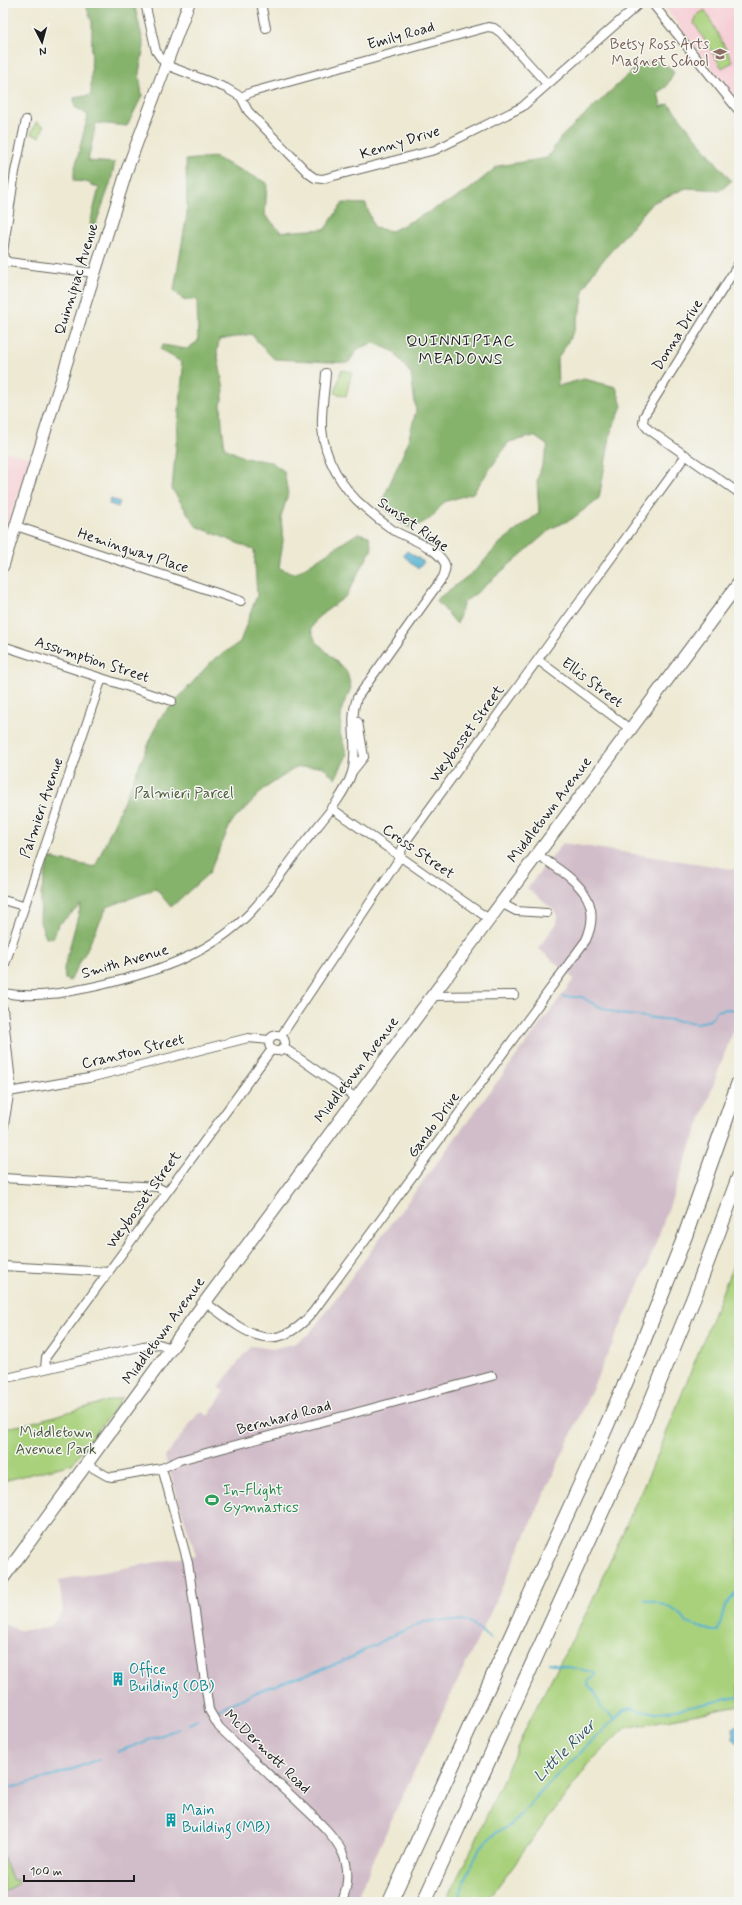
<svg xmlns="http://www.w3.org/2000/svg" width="742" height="1905" font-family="Mynerve,sans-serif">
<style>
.built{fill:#f6cfd6}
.industrial{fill:#d1bdc9}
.green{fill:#a9d17c;stroke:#62764c}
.forest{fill:#86b36c;stroke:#516844}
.water{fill:#55b2d3;stroke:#386778}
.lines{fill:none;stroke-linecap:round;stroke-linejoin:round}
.stream{stroke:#55b2d3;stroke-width:2}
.minor-casing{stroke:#65645c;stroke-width:10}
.secondary-casing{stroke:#65645c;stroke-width:13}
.primary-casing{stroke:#65645c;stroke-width:14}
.motorway-casing{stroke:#65645c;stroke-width:16}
.minor{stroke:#fff;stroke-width:8}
.secondary{stroke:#fff;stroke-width:11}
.primary{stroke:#fff;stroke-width:12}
.motorway{stroke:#fff;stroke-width:14}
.labels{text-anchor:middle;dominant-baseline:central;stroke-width:3;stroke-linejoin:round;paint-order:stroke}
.street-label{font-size:15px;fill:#1c1c1c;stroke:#f6f6f2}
.education-label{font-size:15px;fill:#785e54;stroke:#f6f6f2;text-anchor:end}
.park-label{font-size:15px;fill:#4d5b3e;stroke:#f6f6f2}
.leisure-label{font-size:15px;fill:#27864d;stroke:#f6f6f2;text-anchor:start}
.culture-label{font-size:15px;fill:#0d838f;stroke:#f6f6f2;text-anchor:start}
.neighbourhood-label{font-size:16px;letter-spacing:1px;fill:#1c1c1c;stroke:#f6f6f2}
.water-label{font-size:16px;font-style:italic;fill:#335865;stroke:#f6f6f2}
</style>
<rect width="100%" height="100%" fill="#f6f6f2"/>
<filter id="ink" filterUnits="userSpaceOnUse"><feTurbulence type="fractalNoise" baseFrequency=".025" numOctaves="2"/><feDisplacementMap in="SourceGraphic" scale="8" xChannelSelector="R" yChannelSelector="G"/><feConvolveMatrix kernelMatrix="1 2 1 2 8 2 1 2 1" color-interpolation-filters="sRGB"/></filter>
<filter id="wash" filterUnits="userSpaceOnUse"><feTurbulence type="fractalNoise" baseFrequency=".012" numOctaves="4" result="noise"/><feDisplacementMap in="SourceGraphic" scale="16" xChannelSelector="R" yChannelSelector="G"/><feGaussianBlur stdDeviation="0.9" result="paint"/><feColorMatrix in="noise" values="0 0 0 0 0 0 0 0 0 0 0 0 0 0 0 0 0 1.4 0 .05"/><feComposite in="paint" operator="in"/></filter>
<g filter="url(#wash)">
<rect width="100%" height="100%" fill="#ede9d3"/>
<path class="built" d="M661 3H739V104L671 15Z
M3 450 30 458 3 539Z"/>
<path class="industrial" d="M563 843 739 870V1014L646 1270 487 1620 400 1801 355 1902H3V1624L19 1630H35L50 1626 63 1612 59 1580 196 1555 165 1457 200 1411 208 1416 224 1392 218 1388 251 1346 273 1349 295 1343 309 1334 574 979 538 948 557 923 558 917 554 910 527 888Z"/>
<path class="green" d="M705 10 733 62 722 68 694 23 697 15Z
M36 122 44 126 40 137 31 134Z
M341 370 352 372 346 396 335 393Z
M739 1250V1706L625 1728 591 1761 486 1902H445L474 1844 529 1721 590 1606 658 1454Z
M123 1397 72 1464 3 1481V1428L22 1425Z
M3 1855 12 1880H17L18 1884 3 1892Z"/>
<path class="forest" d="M85 3H134L144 46 139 73 142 96 127 126 96 123 88 161 115 163 110 184 95 226 90 224 99 188 86 182 74 181V172L88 115 75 107 74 98 91 95 92 22Z
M658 61 671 68 674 72 666 87 658 92 661 107 669 104 731 181 721 190 686 188 652 203 593 272 583 290 582 304 574 331 557 360 558 386 584 379 616 387 622 406 611 432 599 498 572 519 552 528 474 595 464 602 457 624 436 600 476 570 500 543 539 513 537 481 548 446 534 436 509 442 473 493 444 502 431 518 411 529 398 521 383 507V499L407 445 416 411 411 374 393 351 374 343 359 348 348 363 274 359 251 334 219 340 217 352 224 390 221 404 222 425 225 448 245 458 271 462 284 471 288 494 281 517 283 541 279 568 295 574 358 533 369 536 372 549 346 596 317 618 311 629 315 640 347 672 351 688 342 708 340 733 347 755 335 779 322 766 295 768 264 789 231 823 209 873 171 907 156 889 107 907 86 951 70 981 65 979 64 968 81 905 58 925 54 937 46 938 40 922 41 894 49 858 95 867 160 718 212 661 240 642 257 595 254 550 196 526 172 489 183 369 181 362 160 349 163 345 187 349 198 341 197 299 183 300 174 290 187 214 186 160 214 157 267 183 265 215 281 232 325 229 343 203 366 204 374 228 392 231 465 193 498 166 547 158 561 137 641 63Z"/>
<path class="water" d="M110 499 120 502 118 507 109 504Z
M407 551 424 562 418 569 403 555Z
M739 1724V1744L733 1739 732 1728Z"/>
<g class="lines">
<path class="stream" d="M564 997H582L595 1005 619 1014 698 1023 710 1020 717 1011 728 1009 736 1010 739 1008
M644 1599C661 1604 677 1607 687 1623L712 1631H718L725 1606 739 1589
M549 1663 593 1672 596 1675 589 1680 588 1685 596 1692 601 1708 615 1719
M218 1709 264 1689 340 1663 396 1634 424 1622 446 1620 470 1622 491 1639
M189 1723 198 1719
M117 1752 178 1729
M3 1790 57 1775 99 1759
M456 1902 479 1849 497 1832 509 1826 522 1814 541 1791 624 1710 631 1708C654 1721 712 1700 739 1697"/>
</g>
</g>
<g filter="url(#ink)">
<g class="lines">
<g class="minor-casing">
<path id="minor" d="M145 3 156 51 166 65 226 88 241 97 248 111 309 174 315 178 322 179 435 150 522 107 640 3
M261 3 266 28
M652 3 739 111
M241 97 252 92 488 27 494 28 501 33 547 84
M26 120 15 172 3 252 4 258 8 262 94 273
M739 263 644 416 643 423 648 429 739 493
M16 526 241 601
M3 646 172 701
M538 660 630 729
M352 772 364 757 358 722
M331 808 489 919
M3 900 23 906
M501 903 516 911 547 913
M3 970 102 678
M3 993C37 999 69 992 101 985 160 971 217 952 257 905 274 885 289 863 305 842 320 823 345 796 352 772 359 748 348 722 357 698L443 577C445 572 447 567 444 562 434 546 409 539 393 530 383 523 373 515 364 507 342 488 324 458 322 428 321 410 325 391 326 373
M432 996 514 995
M3 1009 11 1083 3 1131
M269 1043a8 8 0 1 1 16 0a8 8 0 1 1-16 0Z
M281 1036 397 862 404 844 686 455
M283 1047 356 1098
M3 1093 89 1078 248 1038 269 1040
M3 1178 157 1187 167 1192
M3 1266 109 1272
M205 1302C244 1331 273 1360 313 1312L586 940C606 895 569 877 537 854
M45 1369 46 1357 272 1049
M3 1379 143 1346 159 1344 172 1348
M86 1464 107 1476 112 1477 162 1468 180 1460 492 1376
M162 1468 188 1563 209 1710 219 1727C244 1751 269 1775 295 1799 311 1815 334 1833 343 1854 350 1870 348 1886 342 1902"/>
</g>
<g class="secondary-casing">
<path id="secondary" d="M3 566 128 167 189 3"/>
</g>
<g class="primary-casing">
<path id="primary" d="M3 1578 205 1302 739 583"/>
</g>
<g class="motorway-casing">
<path id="motorway" d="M390 1902 592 1459 639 1352 685 1236 739 1082
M424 1902 644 1419 694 1297 739 1177"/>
</g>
<use href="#minor" class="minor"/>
<use href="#secondary" class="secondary"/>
<use href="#primary" class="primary"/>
<use href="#motorway" class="motorway"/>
</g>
</g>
<defs>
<g id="school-bare" transform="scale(1.08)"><path d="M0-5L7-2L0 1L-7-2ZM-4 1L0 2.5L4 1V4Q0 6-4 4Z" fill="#8d6e63" stroke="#f6f6f2" stroke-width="2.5" paint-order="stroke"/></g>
<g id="stadium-bare" transform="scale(1.08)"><path d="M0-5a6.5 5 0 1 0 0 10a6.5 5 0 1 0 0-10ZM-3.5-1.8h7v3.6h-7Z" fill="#2e9e5b" stroke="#f6f6f2" stroke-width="2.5" paint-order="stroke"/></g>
<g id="building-bare" transform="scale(1.08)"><path d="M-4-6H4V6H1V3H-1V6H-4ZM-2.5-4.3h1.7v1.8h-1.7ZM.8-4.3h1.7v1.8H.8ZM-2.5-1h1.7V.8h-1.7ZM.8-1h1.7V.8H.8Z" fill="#0f9aa8" stroke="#f6f6f2" stroke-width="2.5" paint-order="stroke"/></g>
</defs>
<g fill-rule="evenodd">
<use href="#school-bare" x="720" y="54"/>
<use href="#stadium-bare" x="212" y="1500"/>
<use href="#building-bare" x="118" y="1679"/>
<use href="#building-bare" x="171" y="1820"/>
</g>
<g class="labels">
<g class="street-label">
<text transform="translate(401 36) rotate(-16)">Emily Road</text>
<text transform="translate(400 143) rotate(-17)">Kenny Drive</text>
<text transform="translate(77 279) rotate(-73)">Quinnipiac Avenue</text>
<text transform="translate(678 335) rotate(-58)">Donna Drive</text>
<text transform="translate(413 525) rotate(35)">Sunset Ridge</text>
<text transform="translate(133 551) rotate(18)">Hemingway Place</text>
<text transform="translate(92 660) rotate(18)">Assumption Street</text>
<text transform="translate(592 683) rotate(37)">Ellis Street</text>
<text transform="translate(467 734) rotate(-54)">Weybosset Street</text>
<text transform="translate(42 808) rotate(-71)">Palmieri Avenue</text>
<text transform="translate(550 810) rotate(-53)">Middletown Avenue</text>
<text transform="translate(418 852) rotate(35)">Cross Street</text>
<text transform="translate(125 962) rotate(-16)">Smith Avenue</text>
<text transform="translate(133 1052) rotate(-14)">Cranston Street</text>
<text transform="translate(357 1070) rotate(-53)">Middletown Avenue</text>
<text transform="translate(434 1125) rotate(-54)">Gando Drive</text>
<text transform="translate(144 1200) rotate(-54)">Weybosset Street</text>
<text transform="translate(164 1331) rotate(-54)">Middletown Avenue</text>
<text transform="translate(284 1418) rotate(-15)">Bernhard Road</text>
<text transform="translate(267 1752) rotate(44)">McDermott Road</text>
</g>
<g class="education-label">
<text x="709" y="45">Betsy Ross Arts<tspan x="709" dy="17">Magnet School</tspan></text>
</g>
<g class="park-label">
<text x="184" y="794">Palmieri Parcel</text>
<text x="56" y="1433">Middletown<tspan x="56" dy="17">Avenue Park</tspan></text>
</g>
<g class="leisure-label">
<text x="223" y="1491">In-Flight<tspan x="223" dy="17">Gymnastics</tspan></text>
</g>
<g class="culture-label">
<text x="129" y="1670">Office<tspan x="129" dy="17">Building (OB)</tspan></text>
<text x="182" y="1811">Main<tspan x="182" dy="17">Building (MB)</tspan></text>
</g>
<g class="neighbourhood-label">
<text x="461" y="341">QUINNIPIAC<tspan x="461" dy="18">MEADOWS</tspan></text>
</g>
<g class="water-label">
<text transform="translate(565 1751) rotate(-45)">Little River</text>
</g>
</g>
<rect width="742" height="1905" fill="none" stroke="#f6f6f2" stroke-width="16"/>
<g transform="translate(42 42) rotate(174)" stroke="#f6f6f2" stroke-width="3" paint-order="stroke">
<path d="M0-3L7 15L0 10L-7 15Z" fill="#1c1c1c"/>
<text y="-6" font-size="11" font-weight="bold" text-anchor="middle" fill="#1c1c1c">N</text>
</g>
<path d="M24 1875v6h110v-6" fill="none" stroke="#1c1c1c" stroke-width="2"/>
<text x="30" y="1875" font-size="12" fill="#1c1c1c" stroke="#f6f6f2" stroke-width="3" paint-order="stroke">100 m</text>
</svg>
